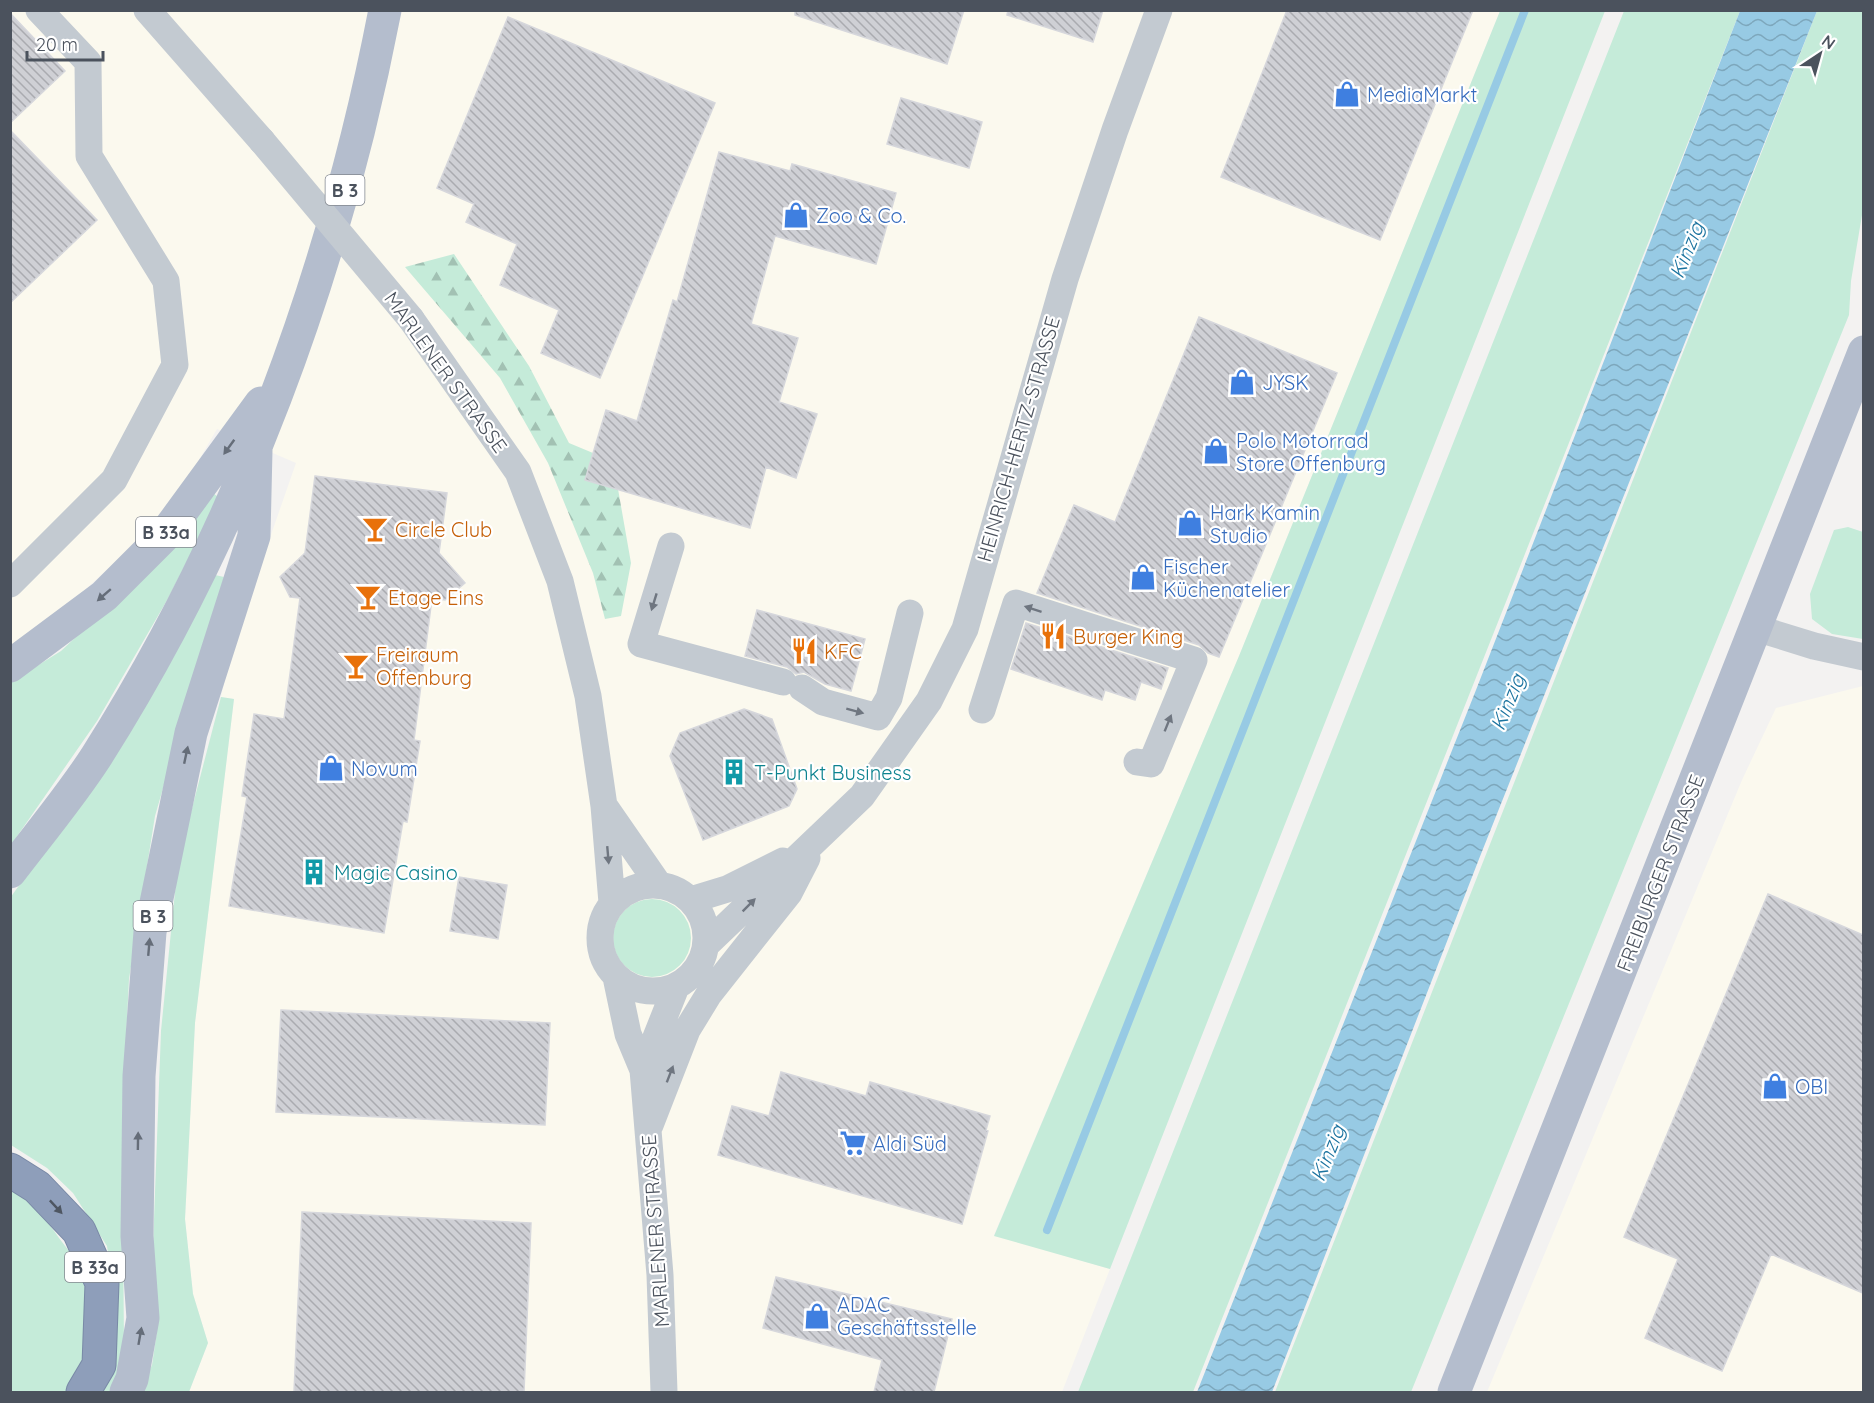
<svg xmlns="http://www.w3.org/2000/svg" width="1874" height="1403" font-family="Quicksand,sans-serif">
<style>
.commercial{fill:#fbf9ee}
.green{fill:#c5ebd9}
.forest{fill:url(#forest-firs)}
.water{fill:url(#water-waves)}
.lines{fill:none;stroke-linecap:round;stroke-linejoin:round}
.stream{stroke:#97cae4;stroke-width:8}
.building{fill:url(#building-back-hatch);stroke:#d6d7dc;stroke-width:1.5}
.highway-casing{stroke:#7989a6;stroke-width:35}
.minor{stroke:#c3cad1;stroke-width:27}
.major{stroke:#b4bdcd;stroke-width:33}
.highway{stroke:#8e9eba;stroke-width:33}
.minor-bridge{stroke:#c3cad1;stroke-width:27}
.oneway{fill:#656d79}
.oneway2{fill:#6f7680}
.oneway3{fill:#4e5662}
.labels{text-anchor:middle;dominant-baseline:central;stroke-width:4.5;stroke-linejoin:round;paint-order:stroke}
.shield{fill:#fff;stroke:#81868e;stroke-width:1.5}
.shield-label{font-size:18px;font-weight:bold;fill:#4b525d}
.shop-label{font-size:20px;fill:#366cbe;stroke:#fff;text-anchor:start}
.street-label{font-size:20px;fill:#4b525d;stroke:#fff}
.food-label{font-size:20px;fill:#c56008;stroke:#fff;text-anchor:start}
.culture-label{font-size:20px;fill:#0d838f;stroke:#fff;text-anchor:start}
.water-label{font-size:21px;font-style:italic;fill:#1b739f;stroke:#fff}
</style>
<defs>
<pattern id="forest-firs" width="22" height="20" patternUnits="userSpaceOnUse" patternTransform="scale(1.5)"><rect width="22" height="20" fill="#c5ebd9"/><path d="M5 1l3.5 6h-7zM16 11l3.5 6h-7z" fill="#a2c1b3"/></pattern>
<pattern id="water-waves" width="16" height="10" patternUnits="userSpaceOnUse" patternTransform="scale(1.5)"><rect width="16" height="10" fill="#97cae4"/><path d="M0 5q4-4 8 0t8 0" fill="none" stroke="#7da7bc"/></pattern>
<pattern id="building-back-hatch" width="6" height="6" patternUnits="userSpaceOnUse" patternTransform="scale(1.5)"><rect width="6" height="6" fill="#cfd0d5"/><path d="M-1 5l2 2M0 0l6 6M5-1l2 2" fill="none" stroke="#aaabb0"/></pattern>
</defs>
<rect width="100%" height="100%" fill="#f3f2f1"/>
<path class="commercial" d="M11 11H1500L1239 656 994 1235 1110 1269 1062 1392H189L208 1343 193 1294 185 1219 195 1023 234 699 221 697 234 641 296 463 217 429 190 475 139 540 48 624 11 645Z
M1863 686V1392H1487L1742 780 1776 708Z"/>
<path class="green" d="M1500 11H1605L1110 1269 994 1236 1239 656Z
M1624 11H1740L1193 1392H1078Z
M1817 11H1863V209L1851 281 1849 315 1411 1392H1275Z
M211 492 220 498 166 602 97 721 11 845V682L61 651 143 574Z
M1848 527 1863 532V639L1832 634 1812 619 1810 594 1834 530Z
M215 575 224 577 155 816 129 979 122 1119 124 1345 113 1392H99L113 1285 107 1246 73 1193 47 1168 11 1145 10 898 114 754Z
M221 697 234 699 195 1023 185 1219 193 1294 208 1343 189 1392H139L152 1365 157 1331 153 1246 161 1031 178 862Z
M613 938a39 39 0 1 1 78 0a39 39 0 1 1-78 0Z
M10 1190C31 1201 46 1218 59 1238 66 1248 78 1260 82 1272 98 1314 87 1354 70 1392H11Z"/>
<path class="forest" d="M454 254 529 366 569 443 593 453 586 480 618 489 631 563 621 616 605 619 593 573 548 463 500 378 405 267Z"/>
<path class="water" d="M1740 11H1817L1479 859 1272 1392H1197L1476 690Z"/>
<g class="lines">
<path class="stream" d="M1047 1230 1525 10"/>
</g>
<path class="building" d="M795 10H964L947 64 795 15Z
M1008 10H1103L1093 42 1007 15Z
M1287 10H1473L1380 240 1221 177Z
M10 13 65 71 10 123Z
M508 17 715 103 600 378 541 353 559 310 500 285 517 244 466 222 474 204 437 188Z
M901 98 982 122 969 168 887 144Z
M10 130 97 220 10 303Z
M719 152 790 171 792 164 896 193 876 264 775 236 751 324 798 338 779 402 817 414 796 478 766 467 750 528 585 480 606 410 637 421 673 300 677 302Z
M1199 317 1337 373 1219 657 1208 653 1199 645 1037 593 1074 505 1115 522Z
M315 476 447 493 439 553 465 583 445 600 432 598 414 740 420 741 407 822 403 821 384 933 229 906 247 797 242 796 254 714 284 719 300 598 290 597 280 577 305 553Z
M757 610 865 639 851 691 825 684 804 672 796 674 787 667 745 656Z
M1026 623 1168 668 1161 689 1141 682 1135 700 1105 690 1102 700 1011 669Z
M744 709 772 719 797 789 789 806 703 840 670 756 680 733Z
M459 877 507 885 498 939 450 931Z
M1768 894 1863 935V1293L1771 1254 1722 1371 1645 1338 1678 1259 1624 1237Z
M281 1010 550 1023 545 1125 276 1112Z
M781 1072 866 1096 870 1082 990 1116 986 1130 988 1131 962 1224 718 1155 732 1106 769 1116Z
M302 1212 531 1223 524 1392H294Z
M776 1277 952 1319 934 1392H874L882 1360 763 1328Z"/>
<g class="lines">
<g class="highway-casing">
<path id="highway" d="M10 1170 37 1187 79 1231 102 1283 99 1365 83 1392"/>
</g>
<path class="minor" d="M147 10 262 141
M411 319 518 472 560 581 588 696 604 806 612 903
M671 546 641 644 783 682
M10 584 114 480 175 365 166 281 89 156 88 62 39 10
M1756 628 1814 646 1864 657
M802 688 823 702 878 717 889 698 910 613
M982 710 1016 603 1194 660 1151 764 1137 762
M605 807 659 885
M600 938a53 53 0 1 1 106 0a53 53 0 1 1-106 0Z
M691 900 727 889 783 861
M706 945 862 796 929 701 965 629 1065 279 1115 130 1159 10
M616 977 628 1034 643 1070 660 1275 664 1392
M643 1070 676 987
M650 1125 687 1030 709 994 789 893 807 858"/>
<path class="major" d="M10 666 104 596 163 537 261 403
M10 872C39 834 70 797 96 757 240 530 334 274 385 10
M126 1392 132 1379 143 1318 137 1236 139 1076 150 932 191 733 254 536 256 450
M1454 1392 1864 352"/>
<use href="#highway" class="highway"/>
<path class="minor-bridge" d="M262 141 411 319"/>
</g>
<defs><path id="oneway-solid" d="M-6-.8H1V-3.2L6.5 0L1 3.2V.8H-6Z" transform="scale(1.5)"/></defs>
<g class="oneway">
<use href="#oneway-solid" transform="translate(229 447) rotate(126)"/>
<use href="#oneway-solid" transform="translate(104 595) rotate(139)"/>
<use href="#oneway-solid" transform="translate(186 755) rotate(-78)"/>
<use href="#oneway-solid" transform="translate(149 947) rotate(-85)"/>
<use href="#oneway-solid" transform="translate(138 1141) rotate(-89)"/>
<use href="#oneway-solid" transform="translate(140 1336) rotate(-80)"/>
</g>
<g class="oneway2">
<use href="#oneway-solid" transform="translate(654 602) rotate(107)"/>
<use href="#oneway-solid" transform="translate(1033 609) rotate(-162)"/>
<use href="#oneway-solid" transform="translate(855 711) rotate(15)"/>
<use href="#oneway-solid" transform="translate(1168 723) rotate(-68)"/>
<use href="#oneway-solid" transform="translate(608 855) rotate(85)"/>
<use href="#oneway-solid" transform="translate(749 905) rotate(-45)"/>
<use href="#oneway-solid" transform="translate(670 1074) rotate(-69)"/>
</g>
<use class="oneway3" href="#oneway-solid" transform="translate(56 1207) rotate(47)"/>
<defs>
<g id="shop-bare" transform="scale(2.07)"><path d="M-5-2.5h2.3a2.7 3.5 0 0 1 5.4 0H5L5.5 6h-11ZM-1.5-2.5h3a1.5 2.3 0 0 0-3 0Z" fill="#3f7fe0" stroke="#fff" stroke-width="2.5" paint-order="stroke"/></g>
<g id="bar-bare" transform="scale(2.07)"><path d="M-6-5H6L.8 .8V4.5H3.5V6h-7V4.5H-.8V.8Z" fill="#e8710a" stroke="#fff" stroke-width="2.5" paint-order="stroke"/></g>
<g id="restaurant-bare" transform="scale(2.07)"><path d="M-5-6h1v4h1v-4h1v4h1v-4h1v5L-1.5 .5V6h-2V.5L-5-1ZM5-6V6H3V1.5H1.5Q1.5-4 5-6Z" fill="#e8710a" stroke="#fff" stroke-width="2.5" paint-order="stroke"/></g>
<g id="building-bare" transform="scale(2.07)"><path d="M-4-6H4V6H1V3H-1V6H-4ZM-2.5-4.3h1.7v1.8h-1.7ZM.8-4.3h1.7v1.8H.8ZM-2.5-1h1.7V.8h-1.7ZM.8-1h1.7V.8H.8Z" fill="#0f9aa8" stroke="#fff" stroke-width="2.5" paint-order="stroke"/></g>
<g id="supermarket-bare" transform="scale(2.07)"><path d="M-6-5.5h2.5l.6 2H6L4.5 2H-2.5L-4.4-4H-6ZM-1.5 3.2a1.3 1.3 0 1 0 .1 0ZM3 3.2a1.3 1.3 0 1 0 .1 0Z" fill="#3f7fe0" stroke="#fff" stroke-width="2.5" paint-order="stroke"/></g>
</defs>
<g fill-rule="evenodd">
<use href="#shop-bare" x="1347" y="94"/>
<use href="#shop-bare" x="796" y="215"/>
<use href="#shop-bare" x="1242" y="382"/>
<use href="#shop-bare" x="1216" y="451"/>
<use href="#shop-bare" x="1190" y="523"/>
<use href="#bar-bare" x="375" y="529"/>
<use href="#shop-bare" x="1143" y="577"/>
<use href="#bar-bare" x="368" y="597"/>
<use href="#restaurant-bare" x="1053" y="636"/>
<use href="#restaurant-bare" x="804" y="651"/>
<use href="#bar-bare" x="356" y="666"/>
<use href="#shop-bare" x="331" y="768"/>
<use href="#building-bare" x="734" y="772"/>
<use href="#building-bare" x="314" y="872"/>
<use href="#shop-bare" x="1775" y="1086"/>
<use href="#supermarket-bare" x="853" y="1143"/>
<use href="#shop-bare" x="817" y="1316"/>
</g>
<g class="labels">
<g class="shield">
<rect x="325.5" y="175" width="39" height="30" rx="4.5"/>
<rect x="136" y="517" width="60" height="30" rx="4.5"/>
<rect x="133.5" y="901" width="39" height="30" rx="4.5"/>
<rect x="65" y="1252" width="60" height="30" rx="4.5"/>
</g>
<g class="shield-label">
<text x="345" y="190">B 3</text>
<text x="166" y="532">B 33a</text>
<text x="153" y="916">B 3</text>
<text x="95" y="1267">B 33a</text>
</g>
<g class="shop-label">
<text x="1367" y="94">MediaMarkt</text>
<text x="816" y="215">Zoo &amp; Co.</text>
<text x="1262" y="382">JYSK</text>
<text x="1236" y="440">Polo Motorrad<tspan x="1236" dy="23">Store Offenburg</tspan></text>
<text x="1210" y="512">Hark Kamin<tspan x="1210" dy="23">Studio</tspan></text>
<text x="1163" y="566">Fischer<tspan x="1163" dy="23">Küchenatelier</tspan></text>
<text x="351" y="768">Novum</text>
<text x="1795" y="1086">OBI</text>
<text x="873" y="1143">Aldi Süd</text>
<text x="837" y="1304">ADAC<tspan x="837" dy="23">Geschäftsstelle</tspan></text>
</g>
<g class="street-label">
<text transform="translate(446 372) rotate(54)">MARLENER STRASSE</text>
<text transform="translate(1018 439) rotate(-74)">HEINRICH-HERTZ-STRASSE</text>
<text transform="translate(1660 873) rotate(-69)">FREIBURGER STRASSE</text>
<text transform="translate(655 1231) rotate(-94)">MARLENER STRASSE</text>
</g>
<g class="food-label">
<text x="395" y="529">Circle Club</text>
<text x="388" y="597">Etage Eins</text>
<text x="1073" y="636">Burger King</text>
<text x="824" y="651">KFC</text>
<text x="376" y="654">Freiraum<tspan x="376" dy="23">Offenburg</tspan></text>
</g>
<g class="culture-label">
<text x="754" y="772">T-Punkt Business</text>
<text x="334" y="872">Magic Casino</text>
</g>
<g class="water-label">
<text transform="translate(1686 250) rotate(-68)">Kinzig</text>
<text transform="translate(1507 702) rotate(-68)">Kinzig</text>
<text transform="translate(1327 1153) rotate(-68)">Kinzig</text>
</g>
</g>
<rect width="1874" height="1403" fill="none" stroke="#4b525d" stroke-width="24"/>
<g transform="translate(1820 54) rotate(36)" stroke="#ffffff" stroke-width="4.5" paint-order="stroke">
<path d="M0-4.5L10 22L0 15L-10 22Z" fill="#4b525d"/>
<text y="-9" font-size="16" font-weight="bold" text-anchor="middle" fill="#4b525d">N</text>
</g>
<path d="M27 51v9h76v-9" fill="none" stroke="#4b525d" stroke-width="3"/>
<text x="36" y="51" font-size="18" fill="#4b525d" stroke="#ffffff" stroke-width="4.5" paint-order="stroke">20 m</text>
</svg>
